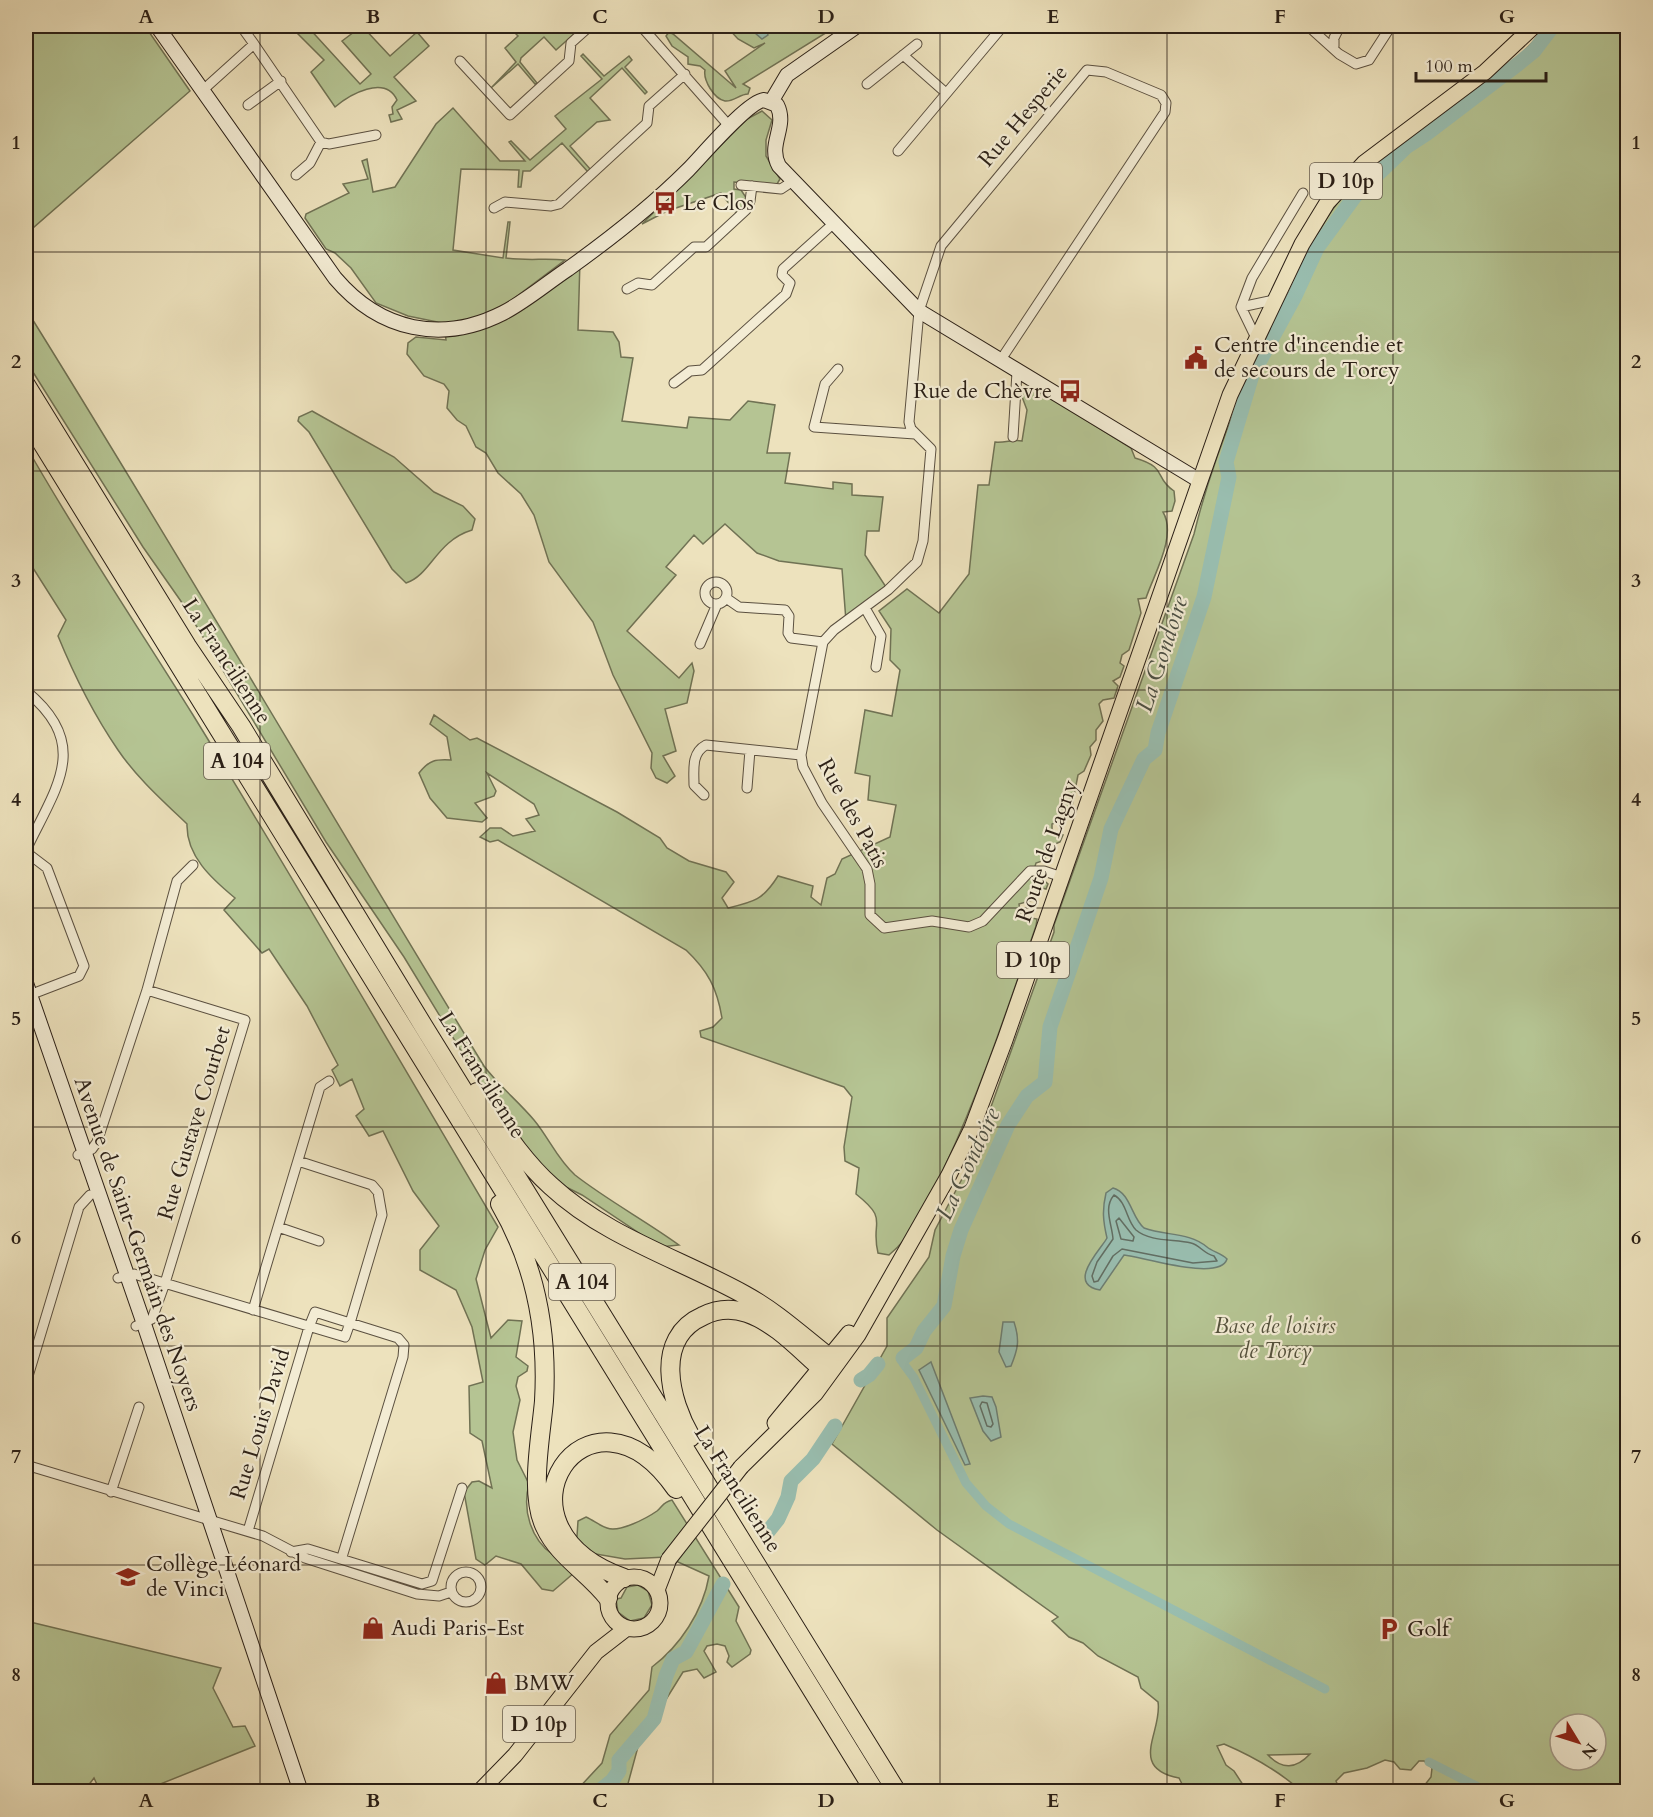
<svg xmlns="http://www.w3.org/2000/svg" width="1653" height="1817" font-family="Cardo,serif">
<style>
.green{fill:#b5c493;stroke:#707254;stroke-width:1.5;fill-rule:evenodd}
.water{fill:#99beb0;stroke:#6d7e72;stroke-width:1.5}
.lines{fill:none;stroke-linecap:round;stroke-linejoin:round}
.shore{stroke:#626e63;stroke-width:1.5}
.canal{stroke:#99beb0;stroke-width:9}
.river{stroke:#99beb0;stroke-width:15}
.street-casing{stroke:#5b5040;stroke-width:11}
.secondary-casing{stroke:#2a1f16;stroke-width:16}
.primary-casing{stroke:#2a1f16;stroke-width:17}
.highway-casing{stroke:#2a1f16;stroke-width:20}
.street{stroke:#f3ecd4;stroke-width:9}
.secondary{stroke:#f3ecd4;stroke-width:14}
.primary{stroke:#ede2bd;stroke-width:15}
.highway{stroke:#ede2bd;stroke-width:18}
.primary-bridge-casing{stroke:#2a1f16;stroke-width:17;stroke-linecap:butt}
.primary-bridge{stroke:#ede2bd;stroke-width:15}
.grid{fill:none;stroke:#2a1f16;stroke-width:1.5;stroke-opacity:0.55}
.labels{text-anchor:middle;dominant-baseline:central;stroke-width:4.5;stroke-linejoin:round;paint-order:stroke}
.shield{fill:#f3ecd4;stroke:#665c4f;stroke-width:1.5}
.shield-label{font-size:21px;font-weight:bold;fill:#2a1f16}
.street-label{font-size:22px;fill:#2a1f16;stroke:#f3ecd4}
.poi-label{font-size:22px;fill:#2a1f16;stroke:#f3ecd4;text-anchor:start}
.park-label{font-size:22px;font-style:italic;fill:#54513c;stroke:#f3ecd4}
.water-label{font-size:24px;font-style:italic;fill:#4b4f44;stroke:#f3ecd4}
.neatline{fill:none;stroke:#2a1f16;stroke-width:2}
.grid-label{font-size:20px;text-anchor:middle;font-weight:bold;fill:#2a1f16}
</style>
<rect width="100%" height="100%" fill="#ede2bd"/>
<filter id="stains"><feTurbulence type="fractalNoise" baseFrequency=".00333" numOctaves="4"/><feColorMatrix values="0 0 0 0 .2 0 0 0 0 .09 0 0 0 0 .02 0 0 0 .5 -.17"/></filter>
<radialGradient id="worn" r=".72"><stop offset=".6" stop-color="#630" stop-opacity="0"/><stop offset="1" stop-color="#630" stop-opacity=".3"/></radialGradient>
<path class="green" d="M26 26H145L190 91 26 234Z
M290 26H307L360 84 371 74 342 41 362 26 390 56 417 32 429 46 394 77 416 101 397 110 402 119 391 122 389 115 393 114 392 107 397 100C385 74 349 95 335 107L311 72 324 60Z
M508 26H544L547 29 551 26H583L556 50 544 37 521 58 520 62 537 83 535 84 518 64 491 88 516 62 505 48 518 36Z
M726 26H837L743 84 750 88 748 94C740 94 733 102 725 101 714 99 703 80 705 70L700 66 688 64V57L672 46 666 36 669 32 673 34 736 88 725 71 765 43 754 48 738 39Z
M1549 26H1627V1791H1420L1431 1777 1432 1768 1424 1761H1419L1411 1770 1400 1769 1394 1762 1385 1760 1367 1768 1344 1773 1336 1781 1340 1791H1301C1279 1771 1252 1756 1224 1744L1217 1746 1226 1765 1234 1771 1247 1791H1180L1182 1784 1179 1778C1127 1768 1163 1731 1158 1702L1141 1688 1138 1677 1098 1656 1083 1643 1069 1637 1052 1621 1058 1617 937 1530 832 1444 887 1346V1318L929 1257 935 1230 990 1126 988 1115 1054 932V925L1194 534C1216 444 1254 361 1296 279 1310 251 1322 220 1343 196L1503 72ZM1560 1724H1596V1760H1560ZM1310 1754C1296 1769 1282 1770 1268 1755Z
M583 54 604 76 629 56 632 60 625 67 647 92 645 94 622 68 590 98 610 120 597 122 570 146 591 170 588 172 562 143 530 171H523L521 187H518L519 170 461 169 453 250 503 258 508 222H510L506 258C527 261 545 258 565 260L504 306 470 320 447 324 408 316 376 303 351 268 335 253 326 249 305 218 306 214 349 193 343 184 368 179 362 161 367 159 373 192 395 187 436 124 453 108 500 161H525L509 142 511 141 530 160 566 129 555 116 602 79 581 56Z
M762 111 772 120 766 140V156L780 179 777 184 734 182V189L741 190 747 199 746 205 737 214 721 193 667 211 642 224 747 119Z
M580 260 578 330 613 332 619 342 621 357 633 358 622 421 687 428 689 417 730 420 748 401 775 405 767 453H790L785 483 833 489V482L852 484V495L883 497 879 531H867L865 555 888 590 846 621 842 569 779 561 757 553 725 524 703 544 694 535 666 567 676 575 627 631 679 678 692 663 694 671 687 703 665 709 676 751 663 756 675 776 667 783 656 778 651 768 652 753 613 675 593 622 549 562 534 515 521 494 498 473 486 453 476 447 466 426 457 420 447 408 449 391 444 384 424 376 407 354 408 343 416 337 446 340 445 331 473 325Z
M26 309C182 559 330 814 484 1066 499 1086 518 1101 534 1120 549 1138 557 1159 575 1175 607 1200 646 1221 679 1245L660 1247 582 1195 560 1184 545 1171 497 1110 404 957 326 842 185 607 143 547 26 361Z
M1030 385 1131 448 1135 458C1169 468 1153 477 1174 491L1175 501 1172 511 1163 512C1177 536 1154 574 1146 598L1138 599 1141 613 1129 650 1122 655 1120 663 1124 666 1120 677 1113 681 1118 686 1114 698 1103 700 1099 704 1103 721 1096 730V740L1090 747 1091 755 1084 771 1078 775 1071 811 1066 810 1061 821 1052 824V830L1063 835 1060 842 1048 847 1045 860 1036 863 1032 876 1040 877 1048 884 1046 889 1038 887 1033 900 1019 904 1021 916 1037 919 1036 926C1008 1007 981 1089 945 1166 931 1197 916 1233 889 1255L878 1253C870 1220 890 1221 856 1194L859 1168 845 1161 844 1147 852 1097 844 1087 701 1037 700 1031 713 1027 722 1018C717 988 708 971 686 950L498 840 490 842 480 837 490 828H501L513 836 535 831 526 819 539 815 534 804 487 773 496 791 494 796 475 803 487 818 482 822 447 818 430 798 419 773C429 760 436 759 451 760L447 737 430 724 434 715 470 740 477 738 617 812 660 838 667 848 689 861 726 872 734 882 722 898 728 908C754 902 763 900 778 876L813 886 811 897 821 905 827 878 835 874 842 859 890 837 896 805 868 800 870 776 855 773 865 710 892 716 900 670 890 660 891 629 879 611 907 589 939 613 969 574 978 485H989L995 442C1005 443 1014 439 1022 441L1027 410 1021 394 1023 388Z
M312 411 394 457 434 492 463 506 475 519 472 530C436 541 431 575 406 583L392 569 309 432 298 421 299 417Z
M26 446C78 538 137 625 193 715 297 884 397 1056 498 1227L485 1250 476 1279 491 1338 508 1320 522 1321 516 1357 528 1366 527 1371 518 1377 516 1386 520 1400 513 1432 517 1460 529 1484C522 1510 531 1539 552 1554L577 1536 578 1521 586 1517C593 1520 600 1526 607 1528 619 1533 647 1518 657 1511 663 1506 663 1502 672 1500L739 1607 736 1621 751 1650 750 1654 732 1667 727 1662 729 1656 725 1646 717 1644 707 1646 704 1651 716 1672 704 1678 697 1669 683 1672 639 1743 626 1791H576L602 1763 610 1735 649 1690 652 1667C680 1646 703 1611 709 1576L667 1557 625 1559 596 1554 553 1591 542 1589 521 1564 496 1556 485 1565 476 1559 464 1492 472 1482 479 1481 492 1488 482 1441 470 1433 469 1386 483 1382 472 1327 456 1290 420 1270V1250L439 1226 413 1191 383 1131 369 1136 356 1116 364 1109 352 1079 340 1086 332 1070 338 1065 307 1006 269 949 262 953 224 910 235 898C212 879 186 856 187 824 163 801 137 778 118 750 94 715 74 675 58 636L66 620 26 557Z
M638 1585 648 1591 652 1605 644 1618 630 1621 618 1612 616 1599 621 1598 627 1587Z
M26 1621 221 1668 213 1688 233 1727 245 1726 255 1746 143 1791H100L94 1778 84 1791H39L29 1788 26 1791Z"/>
<path class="water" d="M747 26H764L768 35 762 39Z
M1113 1188C1131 1193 1131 1217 1144 1228 1166 1236 1189 1232 1207 1247 1213 1252 1221 1253 1227 1259 1220 1282 1143 1257 1124 1255L1100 1290C1065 1284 1102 1248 1107 1238 1103 1221 1102 1210 1106 1193Z
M1003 1322H1014C1020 1340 1018 1349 1011 1366L1006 1367 999 1352Z
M931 1362 970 1464 965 1465 919 1370Z
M983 1396 992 1397 996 1407 1001 1437 991 1441 983 1431 970 1398Z"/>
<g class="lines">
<path class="shore" d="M1114 1195C1127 1202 1126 1220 1136 1230 1150 1242 1174 1239 1191 1243 1200 1245 1204 1254 1214 1256L1217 1261 1193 1263 1122 1249 1113 1256 1098 1281 1094 1282 1092 1276 1097 1262 1113 1239C1112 1224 1103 1208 1114 1195Z
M1119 1218 1134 1237 1133 1241 1121 1239 1116 1221Z
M982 1402 987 1403 993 1424 991 1427 987 1426 980 1406Z"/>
<path class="canal" d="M903 1358V1363L914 1378 966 1483 986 1506 1009 1524 1325 1689
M1429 1762 1488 1792"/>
<path class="river" d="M903 1358 916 1348 924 1331 944 1306 953 1256 961 1230 1008 1125 1027 1096 1045 1082 1050 1027 1101 878 1111 829 1144 759 1155 750 1158 733 1204 597 1229 477 1226 462 1252 375 1295 296 1317 248 1355 196 1406 147 1426 134 1518 64 1534 51 1553 26
M861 1380 869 1375 878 1364
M766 1534 778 1519 788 1497 791 1481 813 1459 835 1426
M598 1792 612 1781 619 1771V1760L654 1719 666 1676 673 1659 686 1652 723 1584"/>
<g class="street-casing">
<path id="street" d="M241 26 254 44
M641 26 730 127
M1308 26 1339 54 1356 64 1369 60 1391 26
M1334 46V38L1340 26
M903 55 946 93
M460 61 510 115 569 61 571 43 590 26
M867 84 917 44
M203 90 254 44 321 142 329 144 376 135
M248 105 281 81
M898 151 1003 26
M296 175 310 163 321 142
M741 185 781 189 793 181
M494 208 505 202 551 206 559 204 647 123 649 106 685 74
M627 289 638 283 652 285 694 247H706L746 210 750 201 752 186
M1241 307 1252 278 1303 193
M1241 307 1256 338
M1241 307 1274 300
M1000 361 1165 112 1166 103 1161 95 1106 72 1087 70 941 246 919 311 909 422 911 429 931 449 923 541 917 562 888 590 834 630 823 642 801 755 803 767 822 803 867 869 870 884V915L884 928 932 921 969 927 983 921 1030 871H1044L1062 877
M838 369 825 384 814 427 915 434
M674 383 690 371 702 370 786 294 790 283 782 275 783 269 834 223
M1013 437 1017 372
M705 593a11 11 0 1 1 22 0a11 11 0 1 1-22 0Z
M726 598 739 607 785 610 789 616 788 633 791 638 823 642
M865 608 881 636 876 667
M700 644 717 604
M26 691C92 745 56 787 26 850
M747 788 750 750
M704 795 694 785C694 770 691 753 706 745L801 755
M26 852 47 868 84 966 79 976 27 996
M78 1155 92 1149 97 1142 147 990 177 881 193 865
M298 1161 372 1185 378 1192 382 1215 350 1323 398 1338 404 1345 403 1357 342 1557
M278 1227 319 1241
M118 1278 134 1274 345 1337 350 1323 315 1312 309 1327 248 1531
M253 1310 320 1087 329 1081
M136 1326 152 1319 165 1283 245 1020 147 990
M26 1383 79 1207 90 1195
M26 1465 263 1536 305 1558 417 1594 439 1596 451 1592
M111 1492 139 1407
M291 1552 308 1549 422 1584 432 1581 462 1488
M451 1587a15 15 0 1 1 30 0a15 15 0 1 1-30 0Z"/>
</g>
<g class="secondary-casing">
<path id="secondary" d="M157 26 335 278C380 331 442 344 503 313 526 301 547 283 568 269 610 239 651 207 688 170 702 156 747 102 764 100L777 105C788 127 767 144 779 166L919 311 1200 481
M771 102 787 75 857 26
M26 983 144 1324 301 1792"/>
</g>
<g class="primary-casing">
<path id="primary" d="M775 1423 849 1333
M741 1467 815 1394 858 1335 949 1175 972 1128 1005 1040 1230 395 1302 244 1327 203 1364 163 1485 72 1534 26
M608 1603a26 26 0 1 1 52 0a26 26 0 1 1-52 0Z
M657 1590 669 1559
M479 1792 515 1755 596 1652 627 1628"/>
</g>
<g class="highway-casing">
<path id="highway" d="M26 385 187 646 241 726 424 1027 897 1792
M26 417 875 1792
M477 1092C500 1125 521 1159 551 1186 606 1237 680 1259 745 1295 776 1312 802 1336 830 1358
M500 1204C535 1264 548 1332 544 1401 541 1436 529 1495 545 1527 558 1556 589 1573 608 1598
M691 1437C670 1401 653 1338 703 1316 717 1309 732 1308 747 1313 776 1323 799 1349 821 1368
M624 1578C478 1526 589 1363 676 1489"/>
</g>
<use href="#street" class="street"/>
<use href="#secondary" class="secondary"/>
<use href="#primary" class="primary"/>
<use href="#highway" class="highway"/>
<g class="primary-bridge-casing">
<path id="primary-bridge" d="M669 1559 741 1467"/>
</g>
<use href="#primary-bridge" class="primary-bridge"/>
</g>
<path class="grid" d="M260 26V1792M486 26V1792M713 26V1792M940 26V1792M1167 26V1792M1393 26V1792M26 252H1628M26 471H1628M26 690H1628M26 908H1628M26 1127H1628M26 1346H1628M26 1565H1628"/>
<defs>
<g id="bus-bare" transform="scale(1.8)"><path d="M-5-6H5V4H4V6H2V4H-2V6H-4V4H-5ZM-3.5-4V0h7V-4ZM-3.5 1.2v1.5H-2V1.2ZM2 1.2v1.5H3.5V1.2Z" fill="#8f2418" stroke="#f3ecd4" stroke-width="2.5" paint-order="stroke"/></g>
<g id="civic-bare" transform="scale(1.8)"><path d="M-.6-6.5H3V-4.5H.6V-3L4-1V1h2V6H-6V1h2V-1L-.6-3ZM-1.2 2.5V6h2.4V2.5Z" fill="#8f2418" stroke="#f3ecd4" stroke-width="2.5" paint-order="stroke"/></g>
<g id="school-bare" transform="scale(1.8)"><path d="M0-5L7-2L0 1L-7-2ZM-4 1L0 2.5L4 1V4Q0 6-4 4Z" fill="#8f2418" stroke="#f3ecd4" stroke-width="2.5" paint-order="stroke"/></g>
<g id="shop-bare" transform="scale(1.8)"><path d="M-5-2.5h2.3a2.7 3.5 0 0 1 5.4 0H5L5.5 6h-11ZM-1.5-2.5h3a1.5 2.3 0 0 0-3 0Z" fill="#8f2418" stroke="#f3ecd4" stroke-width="2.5" paint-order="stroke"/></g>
<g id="parking-bare" transform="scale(1.8)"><path d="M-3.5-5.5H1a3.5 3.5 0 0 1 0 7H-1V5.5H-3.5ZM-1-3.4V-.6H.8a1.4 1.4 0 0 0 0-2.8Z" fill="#8f2418" stroke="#f3ecd4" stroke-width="2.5" paint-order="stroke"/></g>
</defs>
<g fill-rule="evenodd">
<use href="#bus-bare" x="665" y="203"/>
<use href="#civic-bare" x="1196" y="358"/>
<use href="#bus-bare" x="1070" y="391"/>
<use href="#school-bare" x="128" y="1577"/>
<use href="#shop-bare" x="373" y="1628"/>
<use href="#parking-bare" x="1389" y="1629"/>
<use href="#shop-bare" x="496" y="1683"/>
</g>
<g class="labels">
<g class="shield">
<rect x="1310" y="163" width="72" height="36" rx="4.5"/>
<rect x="204" y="743" width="66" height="36" rx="4.5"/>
<rect x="997" y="942" width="72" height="36" rx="4.5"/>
<rect x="549" y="1264" width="66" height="36" rx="4.5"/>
<rect x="503" y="1706" width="72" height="36" rx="4.5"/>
</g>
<g class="shield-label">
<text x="1346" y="181">D 10p</text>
<text x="237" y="761">A 104</text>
<text x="1033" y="960">D 10p</text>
<text x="582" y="1282">A 104</text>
<text x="539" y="1724">D 10p</text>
</g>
<g class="street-label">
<text transform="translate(1023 116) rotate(-50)">Rue Hesperie</text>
<text transform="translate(227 661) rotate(57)">La Francilienne</text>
<text transform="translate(853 813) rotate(61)">Rue des Patis</text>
<text transform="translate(1047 851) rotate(-71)">Route de Lagny</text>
<text transform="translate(482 1075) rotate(58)">La Francilienne</text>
<text transform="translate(194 1123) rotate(-73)">Rue Gustave Courbet</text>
<text transform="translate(138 1244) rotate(71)">Avenue de Saint-Germain des Noyers</text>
<text transform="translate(260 1424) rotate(-73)">Rue Louis David</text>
<text transform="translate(738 1489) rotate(58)">La Francilienne</text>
</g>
<g class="poi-label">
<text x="683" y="203">Le Clos</text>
<text x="1214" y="345">Centre d'incendie et<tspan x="1214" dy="25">de secours de Torcy</tspan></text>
<text x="1052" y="391" text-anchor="end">Rue de Chèvre</text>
<text x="146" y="1564">Collège Léonard<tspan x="146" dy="25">de Vinci</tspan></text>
<text x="391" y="1628">Audi Paris-Est</text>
<text x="1407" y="1629">Golf</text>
<text x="514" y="1683">BMW</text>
</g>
<g class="park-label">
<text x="1275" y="1326">Base de loisirs<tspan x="1275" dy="25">de Torcy</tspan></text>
</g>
<g class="water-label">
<text transform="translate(1162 654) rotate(-72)">La Gondoire</text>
<text transform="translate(968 1164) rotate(-65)">La Gondoire</text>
</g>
</g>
<rect width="1653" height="1817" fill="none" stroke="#ede2bd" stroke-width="66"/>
<g transform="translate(1578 1742) rotate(128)"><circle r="28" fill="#f3ecd4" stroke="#a39a88" stroke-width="1.5"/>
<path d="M0-4.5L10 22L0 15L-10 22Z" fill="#8f2418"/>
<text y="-9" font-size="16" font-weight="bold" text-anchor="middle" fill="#2a1f16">N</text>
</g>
<path d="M1416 72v9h130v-9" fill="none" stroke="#2a1f16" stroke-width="3"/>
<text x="1425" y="72" font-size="18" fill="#2a1f16" stroke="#f3ecd4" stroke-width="4.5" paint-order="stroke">100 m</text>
<rect x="33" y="33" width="1587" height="1751" class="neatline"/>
<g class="grid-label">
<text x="146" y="23">A</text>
<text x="373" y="23">B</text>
<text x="600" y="23">C</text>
<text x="826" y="23">D</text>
<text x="1053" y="23">E</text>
<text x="1280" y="23">F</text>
<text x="1507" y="23">G</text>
<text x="16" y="149">1</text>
<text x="1636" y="149">1</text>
<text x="16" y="368">2</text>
<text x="1636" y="368">2</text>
<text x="16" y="587">3</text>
<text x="1636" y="587">3</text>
<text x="16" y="806">4</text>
<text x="1636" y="806">4</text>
<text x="16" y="1025">5</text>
<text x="1636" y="1025">5</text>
<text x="16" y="1244">6</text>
<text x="1636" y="1244">6</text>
<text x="16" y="1463">7</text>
<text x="1636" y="1463">7</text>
<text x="16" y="1681">8</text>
<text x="1636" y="1681">8</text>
<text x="146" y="1807">A</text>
<text x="373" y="1807">B</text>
<text x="600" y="1807">C</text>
<text x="826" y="1807">D</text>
<text x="1053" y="1807">E</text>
<text x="1280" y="1807">F</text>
<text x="1507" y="1807">G</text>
</g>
<rect width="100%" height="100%" filter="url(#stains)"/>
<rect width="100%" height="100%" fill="url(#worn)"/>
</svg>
